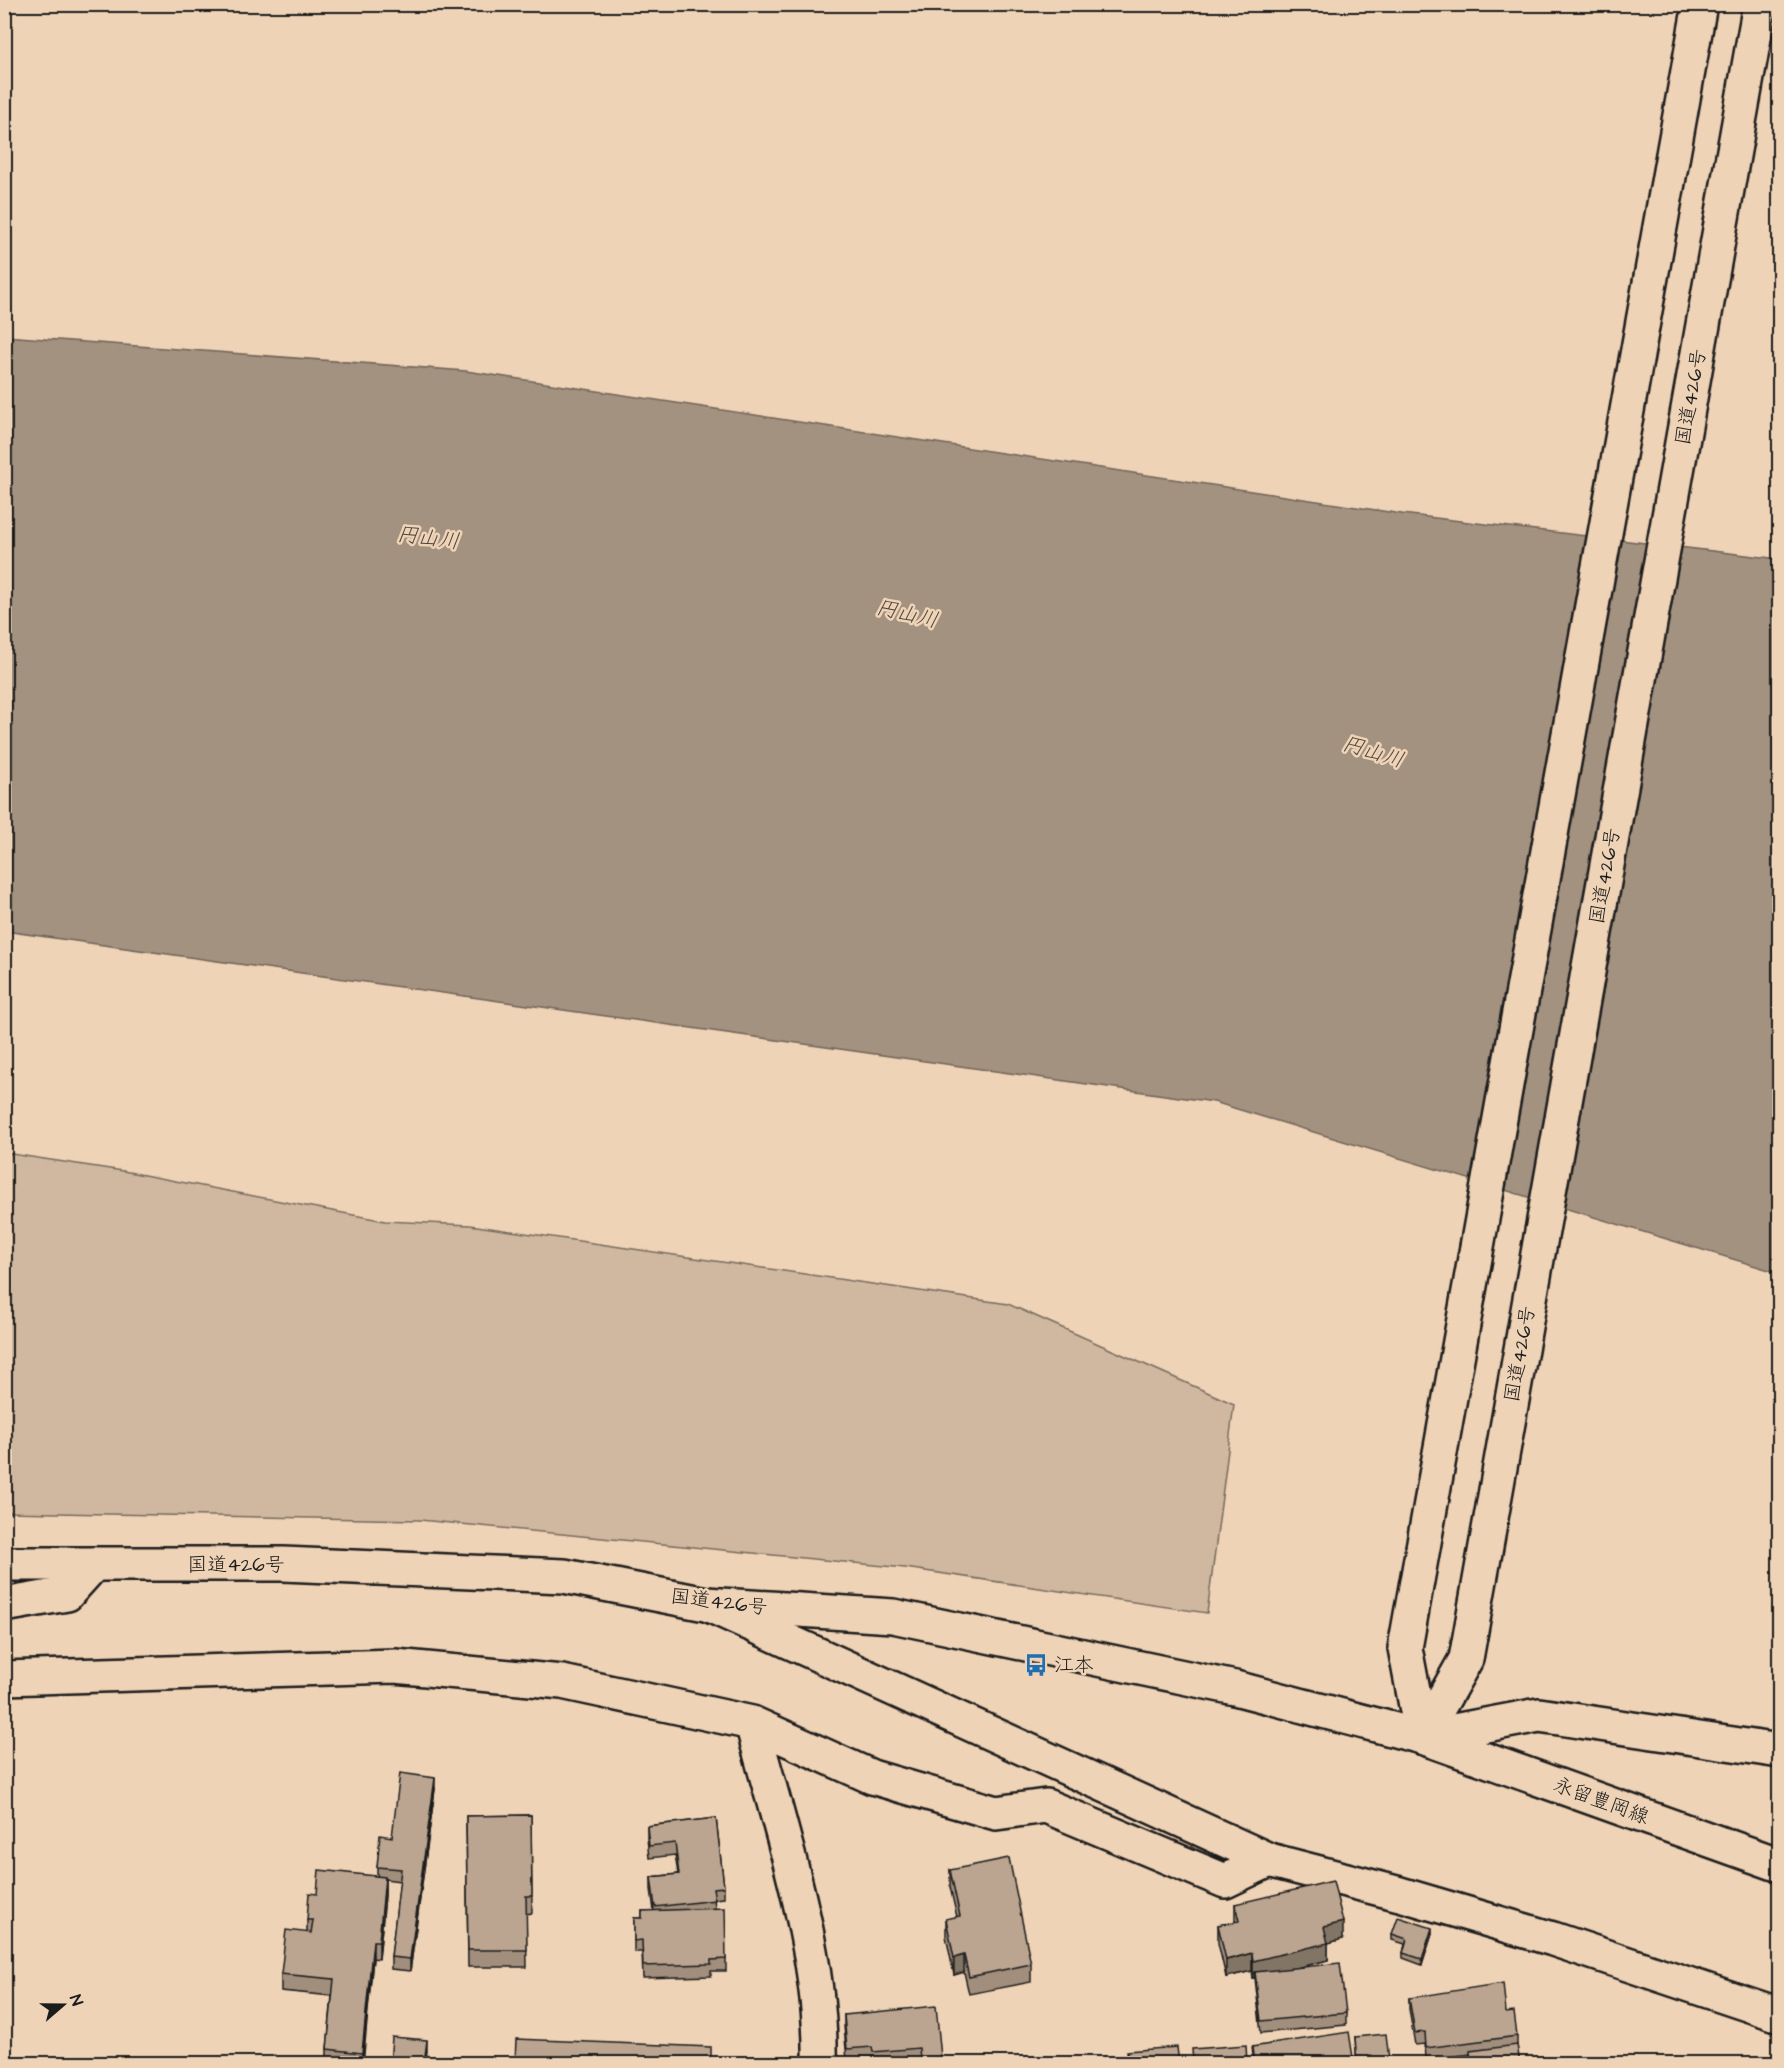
<svg xmlns="http://www.w3.org/2000/svg" width="1784" height="2068" font-family="'Architects Daughter','Klee One',sans-serif">
<style>
.green{fill:#d0b8a0;stroke:#766a5e;stroke-width:1.5}
.water{fill:#a49280;stroke:#6e6358;stroke-width:1.5}
.lines{fill:none;stroke-linecap:round;stroke-linejoin:round}
.minor-casing{stroke:#1c1c1c;stroke-width:38}
.major-casing{stroke:#1c1c1c;stroke-width:38}
.highway-casing{stroke:#1c1c1c;stroke-width:38}
.minor{stroke:#efd3b6;stroke-width:33}
.major{stroke:#efd3b6;stroke-width:33}
.highway{stroke:#efd3b6;stroke-width:33}
.wall{fill:#a18e7c;stroke:#1c1c1c;stroke-width:1.5}
.shaded-wall{fill:#837465;stroke:#1c1c1c;stroke-width:1.5}
.building{fill:#bba590;stroke:#1c1c1c;stroke-width:1.5}
.labels{text-anchor:middle;dominant-baseline:central;stroke-width:5;stroke-linejoin:round;paint-order:stroke}
.street-label{font-size:20px;fill:#1c1c1c;stroke:#efd3b6}
.poi-label{font-size:20px;fill:#1c1c1c;stroke:#efd3b6;text-anchor:start}
.water-label{font-size:21px;font-style:italic;fill:#4c453f;stroke:#efd3b6}
</style>
<rect width="100%" height="100%" fill="#efd3b6"/>
<filter id="ink" filterUnits="userSpaceOnUse"><feTurbulence type="fractalNoise" baseFrequency=".0167" numOctaves="2"/><feDisplacementMap in="SourceGraphic" scale="12" xChannelSelector="R" yChannelSelector="G"/><feConvolveMatrix kernelMatrix="1 2 1 2 8 2 1 2 1" color-interpolation-filters="sRGB"/></filter>
<g filter="url(#ink)">
<path class="green" d="M5 1153 123 1171 385 1221 470 1225 1008 1304 1234 1404 1207 1613 905 1568 420 1520 5 1512Z"/>
<path class="water" d="M5 336 466 371 1402 514 1779 559V1273L1214 1102 5 931Z"/>
<g class="lines">
<g class="minor-casing">
<path id="minor" d="M707 1604 1269 1860 1400 1894 1553 1939 1780 2015
M4 1605 67 1594 94 1564
M4 1678 395 1666 562 1682 752 1723 872 1777 996 1813 1046 1806 1225 1881 1269 1860
M752 1723C780 1829 823 1954 820 2064
M1422 1737 1539 1715 1780 1751"/>
</g>
<g class="major-casing">
<path id="major" d="M1422 1737 1780 1865"/>
</g>
<g class="highway-casing">
<path id="highway" d="M4 1564H283L564 1576 706 1604 893 1616 1235 1688 1422 1737
M1422 1737 1466 1659 1760 4
M1422 1737 1405 1648 1700 4"/>
</g>
<use href="#minor" class="minor"/>
<use href="#major" class="major"/>
<use href="#highway" class="highway"/>
</g>
<path class="wall" d="M435 1789 410 1971 391 1969V1957L400 1881 385 1879V1895L379 1959 373 1958 363 2064H327V2049L332 1996 281 1991V1974L307 1932V1920L317 1894 377 1876V1867L392 1837Z
M531 1815 532 1913 526 1914 527 1967H468L466 1816Z
M716 1818 724 1887V1898L714 1899 715 1908 726 1959V1971H711V1976L643 1978 642 1952H634V1918H642V1911H654L651 1889V1877L678 1874 675 1855 649 1858 647 1838V1826Z
M950 1870 1031 1964V1982L969 1994 964 1972 954 1975 946 1936V1919L957 1917 950 1887Z
M1235 1904 1343 1939 1328 1943V1960L1296 1968 1346 2013V2025L1261 2033 1255 1978H1253L1252 1971 1226 1977 1218 1943V1925L1235 1922Z
M1392 1934H1432L1422 1965 1403 1958V1953L1405 1944 1392 1940Z
M1409 1998 1506 2013 1517 2036V2045L1520 2064H1470V2054L1426 2060 1425 2044 1415 2045 1409 2009Z
M844 2015 941 2057V2064H920L919 2060 873 2064 872 2059 847 2061 844 2026Z
M1355 2037 1389 2060V2064H1357Z"/>
<path class="shaded-wall" d="M435 1778V1789L410 1971V1959Z
M385 1877V1895L379 1959V1941Z
M1343 1922V1939L1328 1943V1960L1256 1978 1255 1972V1978H1253V1961L1324 1927Z
M1432 1928V1934L1422 1965V1959Z
M373 1941V1958L362 2064V2053Z
M1252 1953V1971L1226 1977V1960Z
M964 1955V1972L954 1975V1958Z
M427 2040V2052L425 2064H424Z"/>
<path class="building" d="M400 1773 435 1778 410 1959 391 1957 401 1869 377 1867 380 1835 392 1837Z
M531 1815 532 1896H526L527 1950H468L466 1816Z
M716 1818 724 1887 713 1888 715 1900 655 1907 651 1877 679 1874 675 1843 649 1846 647 1826Z
M1009 1858 1031 1964 969 1977 964 1955 954 1958 946 1919 960 1916 950 1870Z
M319 1870 385 1877 379 1941H373L362 2053 327 2049 334 1979 281 1974 286 1930 311 1933 313 1920H307L309 1893 317 1894Z
M1333 1881 1343 1922 1324 1927 1328 1943 1253 1961 1252 1953 1226 1960 1218 1925 1239 1921 1235 1904Z
M725 1908 726 1959 711 1960V1964L643 1966 642 1940 634 1941V1918H642V1911Z
M1398 1917 1432 1928 1422 1959 1403 1953 1407 1939 1392 1934Z
M1340 1963 1346 2013 1261 2021 1255 1972Z
M1503 1983 1506 2013 1514 2012 1517 2036 1426 2048 1425 2032 1415 2033 1409 1998Z
M936 2006 941 2057 920 2059 919 2048 873 2052 872 2047 847 2049 844 2015Z
M1349 2032 1354 2064H1254L1252 2047Z
M1386 2034 1389 2060 1357 2063 1355 2037Z
M392 2037 427 2040 424 2064H390Z
M516 2039 711 2047V2064H515Z
M1246 2045 1247 2064H1193L1192 2049Z
M1517 2045 1520 2064H1471L1470 2051Z
M1177 2047 1179 2064H1128L1127 2051Z"/>
</g>
<defs>
<g id="bus-bare" transform="scale(1.8)"><path d="M-5-6H5V4H4V6H2V4H-2V6H-4V4H-5ZM-3.5-4V0h7V-4ZM-3.5 1.2v1.5H-2V1.2ZM2 1.2v1.5H3.5V1.2Z" fill="#1f6fb2" stroke="#efd3b6" stroke-width="2.5" paint-order="stroke"/></g>
</defs>
<g fill-rule="evenodd">
<use href="#bus-bare" x="1036" y="1665"/>
</g>
<g class="labels">
<g class="street-label">
<text transform="translate(1691 397) rotate(-80)">国道426号</text>
<text transform="translate(1605 876) rotate(-80)">国道426号</text>
<text transform="translate(1520 1354) rotate(-80)">国道426号</text>
<text x="236" y="1565">国道426号</text>
<text transform="translate(719 1602) rotate(7)">国道426号</text>
<text transform="translate(1601 1801) rotate(20)">永留豊岡線</text>
</g>
<g class="poi-label">
<text x="1054" y="1665">江本</text>
</g>
<g class="water-label">
<text transform="translate(428 538) rotate(7)">円山川</text>
<text transform="translate(907 614) rotate(13)">円山川</text>
<text transform="translate(1373 752) rotate(17)">円山川</text>
</g>
</g>
<rect width="1784" height="2068" fill="none" stroke="#efd3b6" stroke-width="24"/>
<rect x="12" y="12" width="1760" height="2044" fill="none" stroke="#1c1c1c" stroke-width="2" filter="url(#ink)"/>
<g transform="translate(63 2005) rotate(70)" stroke="#efd3b6" stroke-width="4.5" paint-order="stroke">
<path d="M0-4.5L10 22L0 15L-10 22Z" fill="#1c1c1c"/>
<text y="-9" font-size="16" font-weight="bold" text-anchor="middle" fill="#1c1c1c">N</text>
</g>
</svg>
